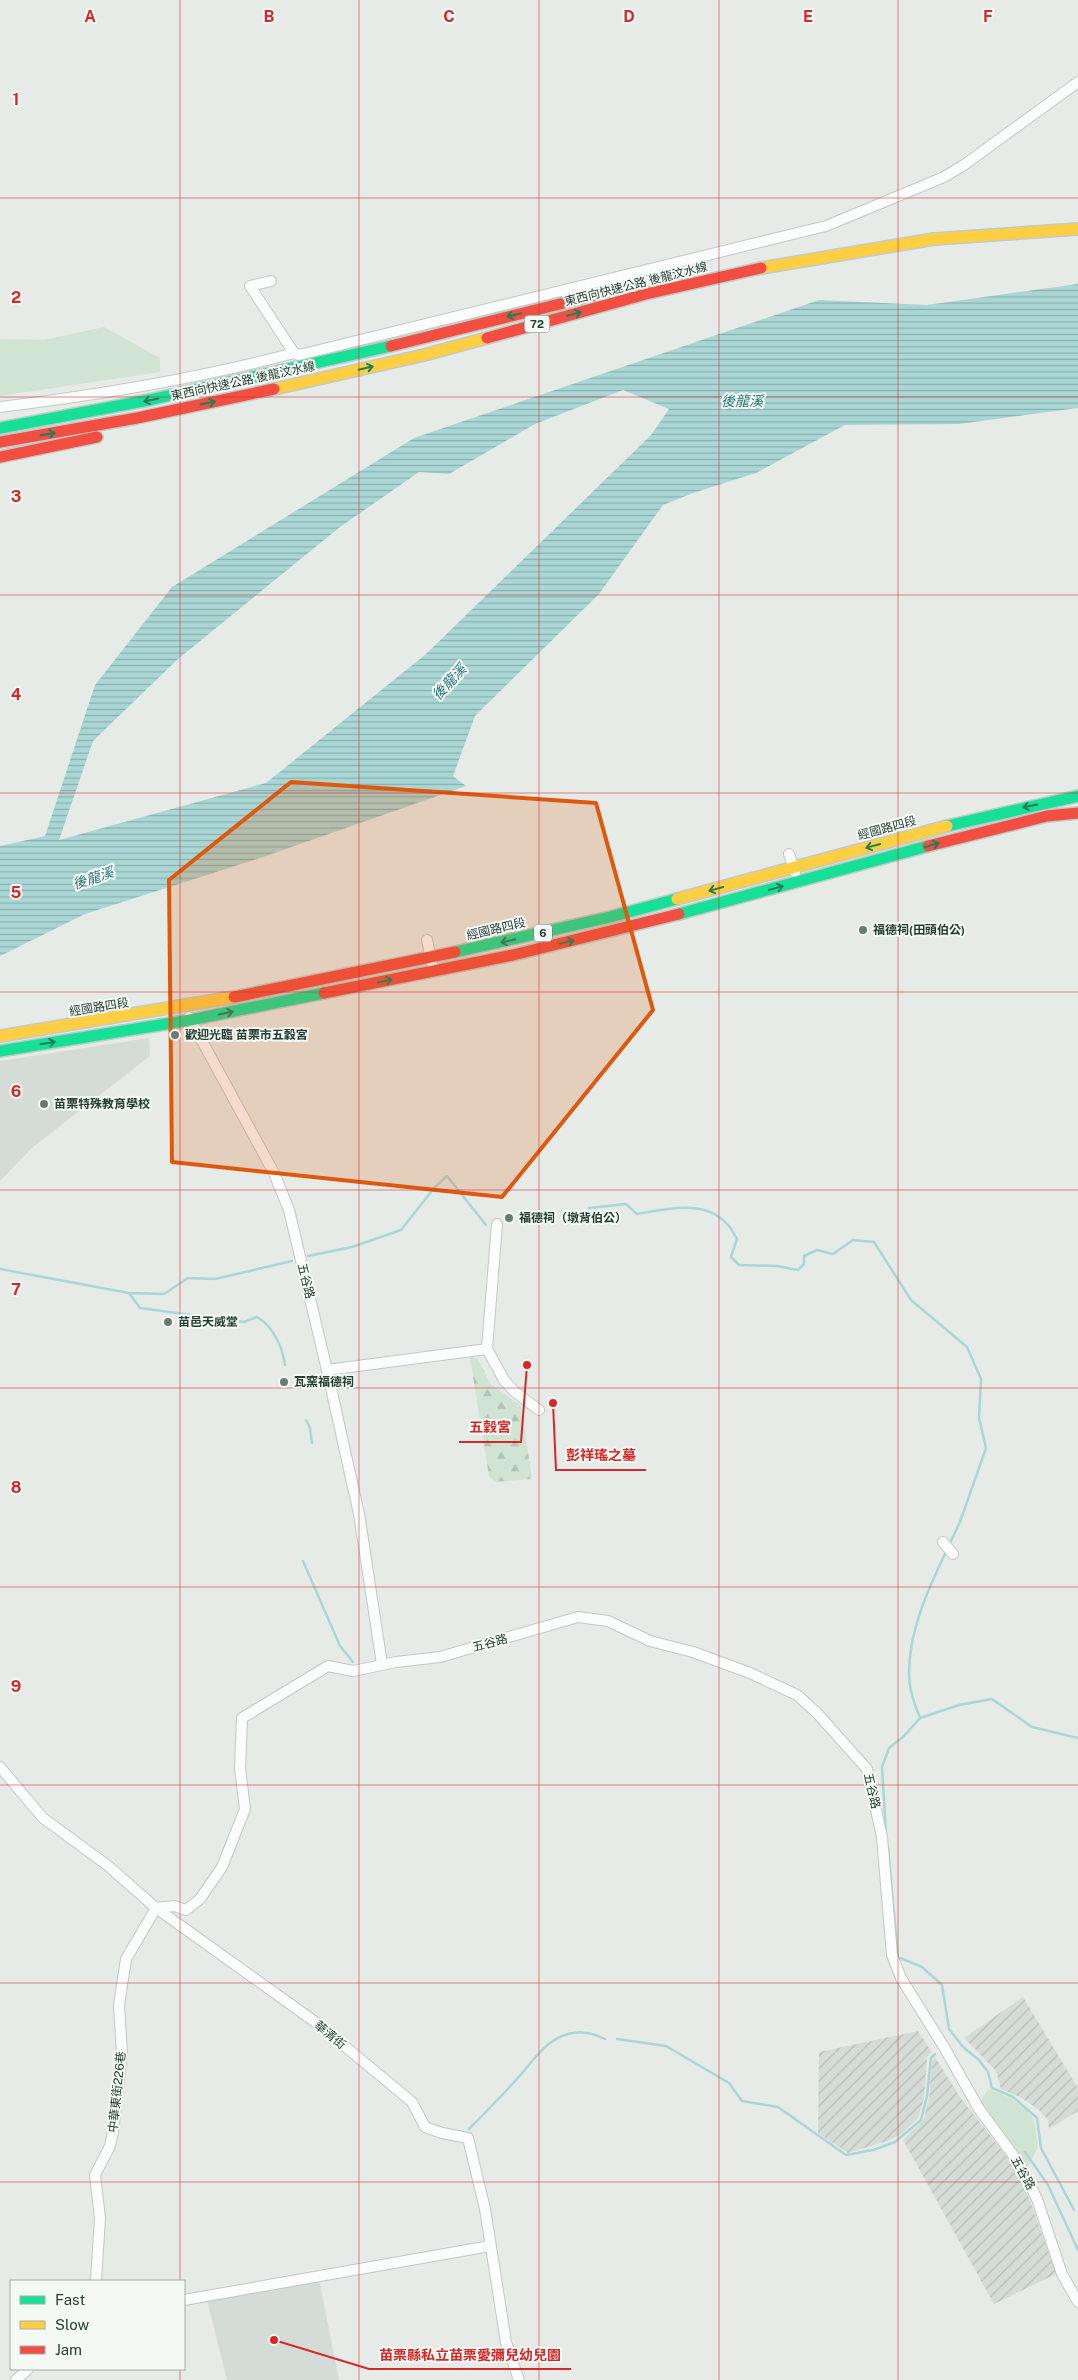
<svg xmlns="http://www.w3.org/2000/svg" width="1078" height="2380" font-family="'Public Sans','Noto Sans TC',sans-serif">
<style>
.built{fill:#d5dcd7}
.industrial{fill:url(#industrial-furrows)}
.green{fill:#d1e3d3}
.forest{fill:url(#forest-firs)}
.water{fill:url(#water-rules);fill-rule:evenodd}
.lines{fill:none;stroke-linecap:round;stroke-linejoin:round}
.stream{stroke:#aad7d5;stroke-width:2.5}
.street-casing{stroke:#c3c8c5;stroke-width:12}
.fast-casing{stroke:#c2cac6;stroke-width:14}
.slow-casing{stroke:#c2cac6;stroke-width:14}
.jam-casing{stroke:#c2cac6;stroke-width:14}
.street{stroke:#fbfcfc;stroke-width:10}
.fast{stroke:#16e098;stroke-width:11}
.slow{stroke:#ffcf43;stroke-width:11}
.jam{stroke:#f24e42;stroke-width:11}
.oneway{stroke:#1f7f5b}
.marked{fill:#de580e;fill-opacity:0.2;stroke:#de580e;stroke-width:4;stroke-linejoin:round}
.grid{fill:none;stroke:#d62828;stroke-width:1;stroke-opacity:0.55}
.poi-dot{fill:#697b72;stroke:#f5f9f6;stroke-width:2}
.labels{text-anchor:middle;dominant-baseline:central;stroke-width:4;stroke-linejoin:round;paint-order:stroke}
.shield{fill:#f5f9f6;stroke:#63766e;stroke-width:1}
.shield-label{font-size:11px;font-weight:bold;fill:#253e33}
.street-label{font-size:12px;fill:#253e33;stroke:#f5f9f6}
.poi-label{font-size:12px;font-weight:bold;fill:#253e33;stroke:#f5f9f6;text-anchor:start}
.water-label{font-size:14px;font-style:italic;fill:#227677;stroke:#f5f9f6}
.grid-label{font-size:16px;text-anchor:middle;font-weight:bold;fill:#d62828;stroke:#f5f9f6;stroke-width:4;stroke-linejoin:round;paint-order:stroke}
.leader{fill:none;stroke:#d62828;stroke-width:2}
.callout-dot{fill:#d62828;stroke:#f5f9f6;stroke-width:2}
.callout-label{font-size:14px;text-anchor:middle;font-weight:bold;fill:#d62828;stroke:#f5f9f6;stroke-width:4;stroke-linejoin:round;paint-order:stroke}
</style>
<defs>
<pattern id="industrial-furrows" width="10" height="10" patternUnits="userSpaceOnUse" patternTransform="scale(1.25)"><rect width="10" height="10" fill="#d5dcd7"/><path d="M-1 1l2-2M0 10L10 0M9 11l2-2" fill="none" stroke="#b7beb9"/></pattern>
<pattern id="forest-firs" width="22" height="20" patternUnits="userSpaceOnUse" patternTransform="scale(1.25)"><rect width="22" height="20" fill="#d1e3d3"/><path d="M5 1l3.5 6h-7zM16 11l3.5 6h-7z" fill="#b3c4b6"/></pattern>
<pattern id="water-rules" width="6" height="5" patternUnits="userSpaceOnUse" patternTransform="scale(1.25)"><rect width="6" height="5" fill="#aad7d5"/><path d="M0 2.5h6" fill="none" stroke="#8ab0ad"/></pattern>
</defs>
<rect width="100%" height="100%" fill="#e6ebe8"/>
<path class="built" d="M149 1038 150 1056 33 1147 0 1181V1061Z
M319 2279 339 2380H227L207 2300Z"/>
<path class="industrial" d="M1023 1997 1078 2088V2111L1049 2129 1048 2120 1039 2110 1020 2097 1001 2089 996 2071 964 2038Z
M918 2031 932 2052 927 2057 924 2098 918 2118 900 2135 887 2141 848 2153 818 2133 819 2052Z
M935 2057 960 2097 1011 2162 1029 2198 1056 2274 994 2304 903 2140 924 2119 929 2098 932 2061Z"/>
<path class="green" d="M104 327 160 358V372L0 396V339L44 340Z
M989 2089 1010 2098 1024 2108 1034 2119 1038 2147 1028 2167 1015 2147 979 2103Z"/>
<path class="forest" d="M470 1358 478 1359 490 1383 521 1406 532 1479 495 1482 489 1476Z"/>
<path class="water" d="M1078 284V408L959 424 845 425 756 473 693 493 663 505 599 594 475 716 453 776 466 786 260 858 85 914 0 956V846L45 836 95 685 172 587 414 438 819 300 927 305ZM623 390 669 409 651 435 426 654 266 783 59 840 93 741 178 659 340 527 419 472 449 474 535 424Z"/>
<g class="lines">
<path class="stream" d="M589 1208 626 1204 637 1214C665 1209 704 1199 726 1223 731 1227 734 1234 737 1239L731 1257 739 1265 777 1266 798 1270 804 1264V1256L817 1250 833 1254 853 1240 874 1242 911 1300 967 1347 981 1379 979 1418 986 1448 960 1522 949 1545
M308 1256 352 1247 401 1230 435 1187 447 1176 486 1225
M0 1269 129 1293 164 1294 188 1278 215 1279 292 1261
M129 1293 140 1308 244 1322 257 1317C273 1326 283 1348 285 1365
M306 1420 310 1428 312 1443
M303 1561 340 1646 353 1662
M920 1718 959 1705 992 1699 1032 1727 1078 1738
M886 1834 882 1767 889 1748 904 1736 920 1718C914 1703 909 1689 909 1673 909 1631 928 1589 946 1552
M888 1847 898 1957 922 1967 942 1985 949 2029 963 2047 979 2060 988 2072 992 2088 1013 2097 1037 2118 1041 2148 1074 2210
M617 2039 666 2046 729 2083 742 2101 778 2107 846 2155 873 2150 895 2142 921 2120 927 2096 931 2058 935 2054
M469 2129C484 2114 500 2098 514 2082 530 2066 544 2040 568 2034 581 2030 593 2033 605 2039
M1025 2152 1048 2185 1078 2250"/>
<g class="street-casing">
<path id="street" d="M271 281 250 286 294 353
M0 407C99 395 197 379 294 353L299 355 826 226 944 177 964 165 1078 82
M789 854 795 872
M427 940 432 963
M189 1017 274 1173 289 1210 327 1370 359 1514 382 1664
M497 1224 487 1349 504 1380 515 1392 539 1410
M327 1370 487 1349
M943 1542 953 1554
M0 1767 43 1818 107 1865 156 1908 318 2024 412 2102 425 2127 442 2133 468 2138 485 2209 506 2342 519 2380
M156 1908 174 1906 186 1910 200 1899 222 1867 245 1809 240 1768 242 1718 328 1666 353 1671 396 1662 440 1657 578 1617 608 1621 650 1641 693 1652 750 1673 797 1695 817 1713 867 1769 882 1837 892 1955 901 1978 944 2047 979 2109 1019 2163 1037 2199 1062 2274 1078 2302
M96 2281 100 2218 95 2175 110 2146 113 2132 122 2054 119 2005 126 1959 156 1908
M184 2300 490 2246
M16 2380 28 2369"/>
</g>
<g class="fast-casing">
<path id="fast" d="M0 428 149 400 391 346
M947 826 1078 796
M679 914 928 846
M455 952 610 917 677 899
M0 1051 190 1020 324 993"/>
</g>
<g class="slow-casing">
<path id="slow" d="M761 268 934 239 1078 229
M274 389 424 355 487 338
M677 899 947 826
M0 1036 234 997"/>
</g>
<g class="jam-casing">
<path id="jam" d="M487 338 646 294 761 268
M391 346 592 296
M0 442 137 418 274 389
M0 457 97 437
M928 846 1047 816 1078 813
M324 993 513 955 679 914
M234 997 455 952"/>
</g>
<use href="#street" class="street"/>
<use href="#fast" class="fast"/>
<use href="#slow" class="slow"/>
<use href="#jam" class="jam"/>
</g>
<defs><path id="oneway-shaft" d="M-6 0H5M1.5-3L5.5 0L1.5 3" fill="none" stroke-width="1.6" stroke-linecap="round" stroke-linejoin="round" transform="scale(1.25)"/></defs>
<g class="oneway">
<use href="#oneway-shaft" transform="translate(574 314) rotate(-15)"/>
<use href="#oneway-shaft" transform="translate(514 315) rotate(166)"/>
<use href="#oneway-shaft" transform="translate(366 368) rotate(-13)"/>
<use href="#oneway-shaft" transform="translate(151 400) rotate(168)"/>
<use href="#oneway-shaft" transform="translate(208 403) rotate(-12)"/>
<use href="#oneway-shaft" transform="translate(48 434) rotate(-10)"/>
<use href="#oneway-shaft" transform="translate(1030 806) rotate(168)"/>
<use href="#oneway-shaft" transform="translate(932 845) rotate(-15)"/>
<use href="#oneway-shaft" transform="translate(873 846) rotate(165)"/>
<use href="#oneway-shaft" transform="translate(776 888) rotate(-15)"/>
<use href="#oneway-shaft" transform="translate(716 889) rotate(165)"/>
<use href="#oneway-shaft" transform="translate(508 941) rotate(167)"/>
<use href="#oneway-shaft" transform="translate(567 942) rotate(-13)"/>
<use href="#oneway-shaft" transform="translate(385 981) rotate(-12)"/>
<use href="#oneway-shaft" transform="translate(226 1013) rotate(-11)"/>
<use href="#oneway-shaft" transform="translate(48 1043) rotate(-9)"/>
</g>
<path class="marked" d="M291 782 596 803 653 1010 502 1197 172 1162 169 880Z"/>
<path class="grid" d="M180 0V2281M359 0V2380M539 0V2380M719 0V2380M898 0V2380M0 198H1078M0 397H1078M0 595H1078M0 793H1078M0 992H1078M0 1190H1078M0 1388H1078M0 1587H1078M0 1785H1078M0 1983H1078M0 2182H1078M180 2369V2380"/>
<g class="poi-dot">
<circle cx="863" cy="930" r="5"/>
<circle cx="175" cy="1035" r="5"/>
<circle cx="44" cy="1104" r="5"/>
<circle cx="509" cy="1218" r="5"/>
<circle cx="168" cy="1322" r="5"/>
<circle cx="284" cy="1382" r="5"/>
</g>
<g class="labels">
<g class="shield">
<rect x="524.5" y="315.5" width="25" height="17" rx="4"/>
<rect x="534" y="924.5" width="18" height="17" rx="4"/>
</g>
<g class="shield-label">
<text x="537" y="324">72</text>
<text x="543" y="933">6</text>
</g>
<g class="street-label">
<text transform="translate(636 284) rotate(-14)">東西向快速公路 後龍汶水線</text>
<text transform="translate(243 381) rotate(-12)">東西向快速公路 後龍汶水線</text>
<text transform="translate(887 828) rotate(-15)">經國路四段</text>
<text transform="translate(496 929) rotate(-13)">經國路四段</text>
<text transform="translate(99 1007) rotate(-9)">經國路四段</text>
<text transform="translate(306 1281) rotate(76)">五谷路</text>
<text transform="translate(490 1643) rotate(-15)">五谷路</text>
<text transform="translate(872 1791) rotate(77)">五谷路</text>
<text transform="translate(330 2035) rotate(39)">華清街</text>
<text transform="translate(117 2092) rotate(-84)">中華東街226巷</text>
<text transform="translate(1023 2173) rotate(61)">五谷路</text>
</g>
<g class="poi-label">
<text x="873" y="930">福德祠(田頭伯公)</text>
<text x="185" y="1035">歡迎光臨 苗栗市五穀宮</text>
<text x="54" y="1104">苗栗特殊教育學校</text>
<text x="519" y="1218">福德祠（墩背伯公）</text>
<text x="178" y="1322">苗邑天威堂</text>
<text x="294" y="1382">瓦窯福德祠</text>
</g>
<g class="water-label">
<text x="742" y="401">後龍溪</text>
<text transform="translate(449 682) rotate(-47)">後龍溪</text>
<text transform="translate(93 878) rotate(-18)">後龍溪</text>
</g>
</g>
<g class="grid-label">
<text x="90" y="22">A</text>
<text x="269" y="22">B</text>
<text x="449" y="22">C</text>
<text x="629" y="22">D</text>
<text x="808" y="22">E</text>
<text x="988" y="22">F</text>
<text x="16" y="105">1</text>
<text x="16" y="303">2</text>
<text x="16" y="502">3</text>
<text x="16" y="700">4</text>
<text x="16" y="898">5</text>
<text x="16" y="1097">6</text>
<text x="16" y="1295">7</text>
<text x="16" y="1493">8</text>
<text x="16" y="1692">9</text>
</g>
<path class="leader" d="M527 1365L521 1442H459M553 1403L556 1470H646M274 2340L369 2369H571"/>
<g class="callout-dot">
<circle cx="527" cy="1365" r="5"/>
<circle cx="553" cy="1403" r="5"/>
<circle cx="274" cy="2340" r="5"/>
</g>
<g class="callout-label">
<text x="490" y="1432">五穀宮</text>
<text x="601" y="1460">彭祥瑤之墓</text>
<text x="470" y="2360">苗栗縣私立苗栗愛彌兒幼兒園</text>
</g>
<rect x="10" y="2280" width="175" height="90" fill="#f5f9f6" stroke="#a2aea8"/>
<rect x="20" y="2296" width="25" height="8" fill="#16e098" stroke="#a2aea8"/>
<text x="55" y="2305" font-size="15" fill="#253e33">Fast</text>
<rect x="20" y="2321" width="25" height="8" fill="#ffcf43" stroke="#a2aea8"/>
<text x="55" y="2330" font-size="15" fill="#253e33">Slow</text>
<rect x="20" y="2346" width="25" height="8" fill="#f24e42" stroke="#a2aea8"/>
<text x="55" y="2355" font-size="15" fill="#253e33">Jam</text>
</svg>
